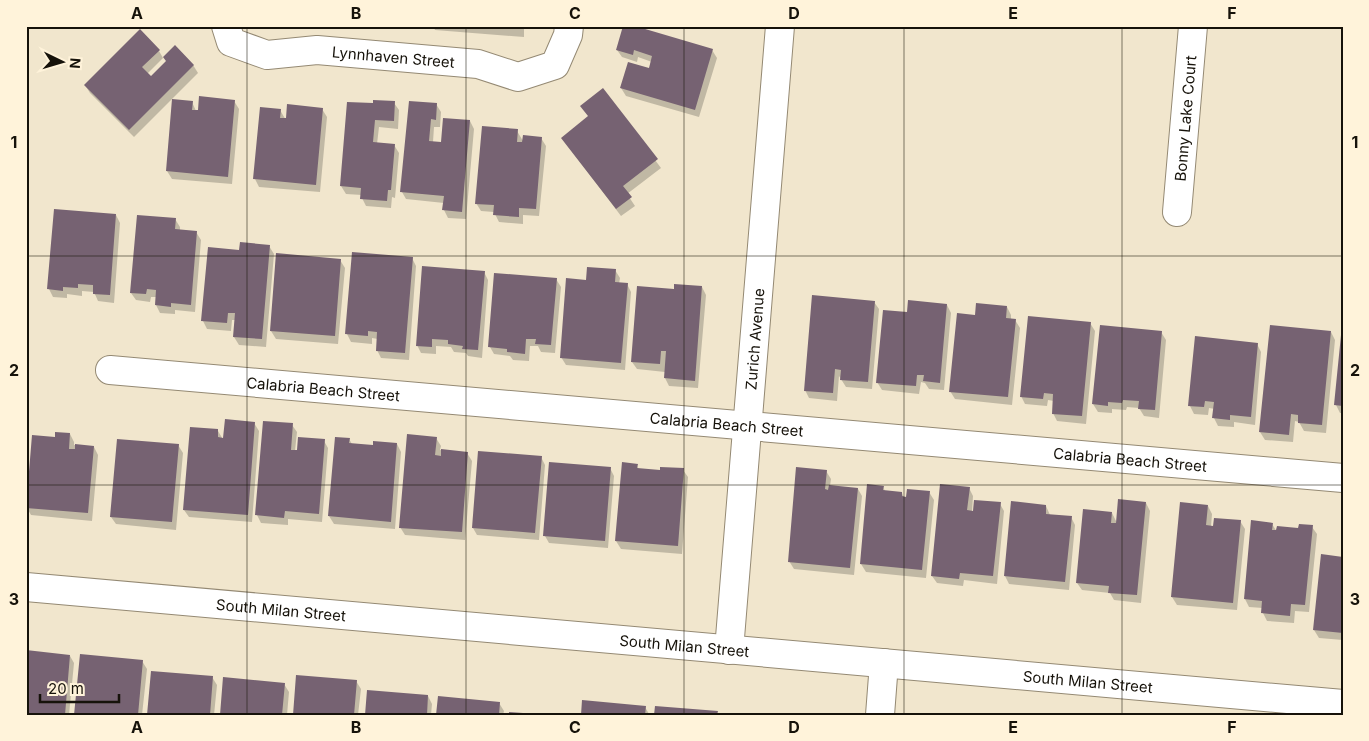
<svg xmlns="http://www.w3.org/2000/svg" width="1369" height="741" font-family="Inter,sans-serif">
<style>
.shadow{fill:#0003;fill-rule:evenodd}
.building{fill:#766272}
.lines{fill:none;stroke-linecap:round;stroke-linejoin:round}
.minor-casing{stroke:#948973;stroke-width:30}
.minor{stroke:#fff;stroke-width:28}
.grid{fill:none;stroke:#16120a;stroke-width:1;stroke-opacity:0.55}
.labels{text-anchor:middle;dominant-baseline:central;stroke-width:4.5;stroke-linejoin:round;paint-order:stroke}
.street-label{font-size:15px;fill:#16120a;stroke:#fff3da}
.neatline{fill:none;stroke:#16120a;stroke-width:2}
.grid-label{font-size:16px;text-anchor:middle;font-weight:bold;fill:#16120a}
</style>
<rect width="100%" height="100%" fill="#f1e6cd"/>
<path class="shadow" d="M433 26H524V37L435 30Z
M682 26H712L711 29Z
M175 46 193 65 198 73 134 137 90 93 85 85 159 51 163 58ZM164 57 167 62 151 78 147 74Z
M617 50H712L717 58 699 117 626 96 621 88 649 69 652 62 638 57 637 62 622 57Z
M603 90 661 168 627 194 635 206 621 216 562 138 588 118Z
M234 101 239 109 232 184 172 179 167 171 192 102 196 111Z
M394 103 399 110 398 129 379 127 377 144 394 145 399 153 395 198 392 197 391 208 366 206 362 198V195L346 194 341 186 374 105Z
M436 104 441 112 440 127H434L433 142 442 143 470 121 474 129 466 219 448 218 444 210V203L406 199 402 192Z
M322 109 327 117 320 192 259 187 255 179 280 110 287 122Z
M517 131 523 141 541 138 546 146 539 216 523 215V224L499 222 494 212 481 211 476 203Z
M116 215 120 223 114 303 98 301 94 292 82 291V296L67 294V298L53 297 49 289Z
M175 219 180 227V231L196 232 201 240 195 312 175 310V314L160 313 156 305V297H151L150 302 136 300 131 293Z
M269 246 274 254 266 347 239 345 234 337 236 320H232L231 331 207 329 203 321 241 251Z
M353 254 412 258 416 266 409 360 381 358 377 350 378 339 372 338V344L351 342 347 334Z
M340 260 345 268 338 344 276 339 271 331Z
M615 270 620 278 619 284H627L631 292 625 370 566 365 561 357 587 281Z
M484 272 488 280 482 358 468 356 466 353 454 352 451 347 436 346V354L421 353 417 345Z
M556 279 561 287 555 353 541 352 538 346H530L529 361 513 360 510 356 494 354 490 347Z
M702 287 706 295 698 388 669 386 665 378V372L637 369 632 362 675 291Z
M874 302 879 309 872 389 846 387 839 376 837 401 809 398 805 390Z
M947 305 951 313 944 390 929 389 925 383 921 382 919 394 882 390 877 382 908 313Z
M1007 307 1011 315V320H1015L1020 328 1012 405 955 399 950 391 977 317Z
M1090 323 1095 331 1086 424 1057 421 1053 413 1054 401 1048 400 1047 406 1025 404 1021 396Z
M1161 332 1166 340 1159 418 1144 416 1139 408 1127 407 1126 410 1112 409V413L1098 412 1093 404Z
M1331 332 1335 340 1326 433 1304 431 1299 422 1295 421 1293 442 1265 440 1260 432Z
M1343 334V413H1340L1336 405Z
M1257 344 1261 352 1255 425 1234 422V427L1218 426 1214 418 1215 409 1209 408 1208 415 1194 414 1190 406Z
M254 423 259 431 252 522 189 517 184 510 218 431 224 441Z
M292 425 297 432 295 451 324 441 328 448 322 522 288 519V525L261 523 257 515Z
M70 434 74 442V445L94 447 98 455 92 521 31 515 27 508 56 438Z
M336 438 349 439 352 444 374 446 397 444 401 452 395 529 334 524 329 516Z
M436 438 441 446 440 450 467 453 472 461 465 540 405 535 400 527Z
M178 445 183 453 176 530 116 524 111 517Z
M541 457 545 465 539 540 477 535 473 528Z
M637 465 639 470 661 471 683 470 688 477 682 554 621 549 616 541Z
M610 468 614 476 608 548 549 543 545 536Z
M826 471 831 479 830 486 858 489 862 496 854 575 794 569 789 561Z
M883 487 885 491 902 493 904 498 929 492 934 500 926 578 866 572 861 564Z
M969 488 973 496 972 512 1000 504 1004 511 997 584 964 580 963 586 937 583 932 576Z
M1146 503 1150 511 1141 603 1114 600 1110 593 1082 590 1077 583 1112 513 1117 523Z
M1046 506 1050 515 1071 517 1075 525 1069 590 1009 584 1005 576Z
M1208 506 1212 514 1211 527 1240 521 1245 529 1237 610 1177 605 1172 597Z
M1253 522 1272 524 1277 532 1312 527 1317 534 1309 612 1295 611 1294 623 1267 621 1263 613V608L1249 607 1245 599Z
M1322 556 1343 558V640L1319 638 1314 630Z
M70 656 74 663 69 715H26Z
M142 661 147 669 142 715H75Z
M212 677 217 685 214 715H148Z
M356 681 361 689 358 715H294Z
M284 684 289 692 287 715H221Z
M428 696 432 704 431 715H366Z
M499 703 504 711 503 715H437Z
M645 707 649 714 582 715Z"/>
<path class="building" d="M499 26H520V29L499 28Z
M623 26H635L713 49 695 110 620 88 628 62 649 68 652 56 634 50 633 55 616 50Z
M140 29 160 50 142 67 151 76 166 61 163 57 175 45 194 65 129 130 84 85Z
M603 88 658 159 623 186 632 197 616 209 561 138 588 116 580 106Z
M199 96 235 100 228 177 166 171 172 99 193 101 192 110H198Z
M373 100 395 101 394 121 375 120 373 142 395 144 391 190H388L387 201 360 199 361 188 340 186 347 102 373 103Z
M409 101 437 103 436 120 431 119 429 141 441 142 443 118 470 120 462 212 442 210 444 196 400 192Z
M287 104 323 108 316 185 253 179 260 107 281 109 280 118H286Z
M482 126 518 129 517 142H522L523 135 542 137 536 209 519 208V217L493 215 494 205 475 204Z
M54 209 116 214 110 295 93 294V285L78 284V288L63 287V291L47 289Z
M137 215 176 218 175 229 197 231 191 305 171 303V307L155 305 156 290 147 289 146 294 130 293Z
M240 242 270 245 262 339 233 337 235 313H228L227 323 201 321 208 247 239 250Z
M352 252 413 257 405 353 376 351 377 332 368 331V336L345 334Z
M276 253 341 259 335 336 270 331Z
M422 266 485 271 478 350 462 349 463 346 448 344V340L432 339V347L416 346Z
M587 267 616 269 615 282 628 283 621 363 560 358 566 278 586 280Z
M494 273 557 278 551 345 535 344 536 339H526L525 354 507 352V349L488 347Z
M674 284 702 286 695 381 664 378 666 351H661L660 364 631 362 637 286 674 289Z
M812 295 875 301 868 382 840 380 841 370 835 369 833 393 804 391Z
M908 300 947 304 940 383 923 381 924 375H917L916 386 876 383 883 310 907 312Z
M976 303 1007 306 1006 318 1016 319 1008 397 949 392 957 313 975 315Z
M1028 316 1091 322 1082 416 1052 414 1053 394 1044 393 1043 399 1020 397Z
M1100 325 1162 331 1155 410 1138 409 1139 401 1123 400 1122 403 1108 402V406L1092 404Z
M1270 325 1331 331 1322 425 1298 423V415L1291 414 1289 435 1259 432Z
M1341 335H1343V406L1334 405Z
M1195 336 1258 343 1251 417 1230 415V420L1212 418 1214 402 1205 401 1204 407 1188 406Z
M225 419 255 422 248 515 183 510 190 427 218 429V437L223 438Z
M263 421 293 423 291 450H297L298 437 325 439 319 514 285 511 284 518 255 515Z
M55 432 70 433 69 449H75V444L94 446 88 513 26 508 32 435 55 437Z
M407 434 437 437 435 455 441 456V449L468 452 462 532 399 528Z
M335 437 350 438 349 443 373 445V441L397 443 391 522 328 516Z
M117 439 179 444 172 522 110 517Z
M478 451 542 456 535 533 472 528Z
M549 462 611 467 605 541 543 536Z
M622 462 638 464 637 468 660 470V467L684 468 678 546 615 541Z
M796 467 827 470 825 489 828 490 829 485 858 488 850 568 788 562Z
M867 484 884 486 883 490 902 492V496L906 497 907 489 930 491 922 570 860 564Z
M940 484 970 487 967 510 973 511 974 500 1001 502 993 576 960 573 959 579 931 576Z
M1118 499 1146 502 1137 595 1108 593 1109 586 1076 583 1083 509 1112 512 1111 523H1116Z
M1011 501 1046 505V514L1072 516 1065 582 1004 576Z
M1180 502 1208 505 1206 525 1213 526 1214 518 1241 520 1233 603 1171 597Z
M1251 520 1273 523 1272 530H1276L1277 526 1298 528 1299 524 1313 525 1305 605 1291 604 1290 616 1261 613 1262 601 1244 599Z
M1321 554 1343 557V633L1313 630Z
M26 650 70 655 65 715H26Z
M80 654 143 660 138 715H74Z
M151 671 213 676 210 715H147Z
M296 675 357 680 354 715H293Z
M223 677 285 683 282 715H220Z
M367 690 428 695 427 715H365Z
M438 696 500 702 499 715H436Z
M582 700 646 706 645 715H581Z
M655 706 718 711 717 715H654Z
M509 712 523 713V715H509Z"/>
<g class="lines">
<g class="minor-casing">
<g id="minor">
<path id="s1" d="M226 26 231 42 267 55 317 50 478 64 518 77 555 65 568 35 569 26"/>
<path id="s2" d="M1177 212 1193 26"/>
<path id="s3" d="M110 370 1343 478"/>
<path id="s4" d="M26 587 1343 704"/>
<path id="s5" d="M729 650 780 26"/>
<path d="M880 715 884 663"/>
</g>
</g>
<use href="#minor" class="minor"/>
</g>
<path class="grid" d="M247 26V715M466 26V715M684 26V715M904 26V715M1122 26V715M26 256H1343M26 485H1343"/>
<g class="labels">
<g class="street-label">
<text stroke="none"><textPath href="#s1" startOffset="182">Lynnhaven Street</textPath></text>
<text stroke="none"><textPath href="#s2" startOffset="94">Bonny Lake Court</textPath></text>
<text stroke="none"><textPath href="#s5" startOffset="312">Zurich Avenue</textPath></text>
<text stroke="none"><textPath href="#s3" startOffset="214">Calabria Beach Street</textPath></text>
<text stroke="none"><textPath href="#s3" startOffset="619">Calabria Beach Street</textPath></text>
<text stroke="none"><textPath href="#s3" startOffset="1024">Calabria Beach Street</textPath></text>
<text stroke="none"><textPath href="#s4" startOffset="256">South Milan Street</textPath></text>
<text stroke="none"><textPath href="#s4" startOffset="661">South Milan Street</textPath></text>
<text stroke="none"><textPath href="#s4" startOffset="1066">South Milan Street</textPath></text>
</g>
</g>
<rect width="1369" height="741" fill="none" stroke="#fff3da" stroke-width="55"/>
<g transform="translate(62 62) rotate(95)" stroke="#fff3da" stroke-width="4" paint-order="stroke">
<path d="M0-4L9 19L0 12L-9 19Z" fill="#16120a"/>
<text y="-8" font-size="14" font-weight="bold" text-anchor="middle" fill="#16120a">N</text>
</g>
<path d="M40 694v8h79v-8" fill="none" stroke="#16120a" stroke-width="2.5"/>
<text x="48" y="694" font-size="15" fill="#16120a" stroke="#fff3da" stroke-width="4" paint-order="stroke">20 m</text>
<rect x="28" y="28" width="1314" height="686" class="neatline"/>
<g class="grid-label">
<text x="137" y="19">A</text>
<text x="356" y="19">B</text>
<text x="575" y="19">C</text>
<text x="794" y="19">D</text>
<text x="1013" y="19">E</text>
<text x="1232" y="19">F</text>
<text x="14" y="148">1</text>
<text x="1355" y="148">1</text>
<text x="14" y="376">2</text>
<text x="1355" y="376">2</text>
<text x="14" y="605">3</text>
<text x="1355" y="605">3</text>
<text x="137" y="733">A</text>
<text x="356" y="733">B</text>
<text x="575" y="733">C</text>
<text x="794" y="733">D</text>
<text x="1013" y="733">E</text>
<text x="1232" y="733">F</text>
</g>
</svg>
